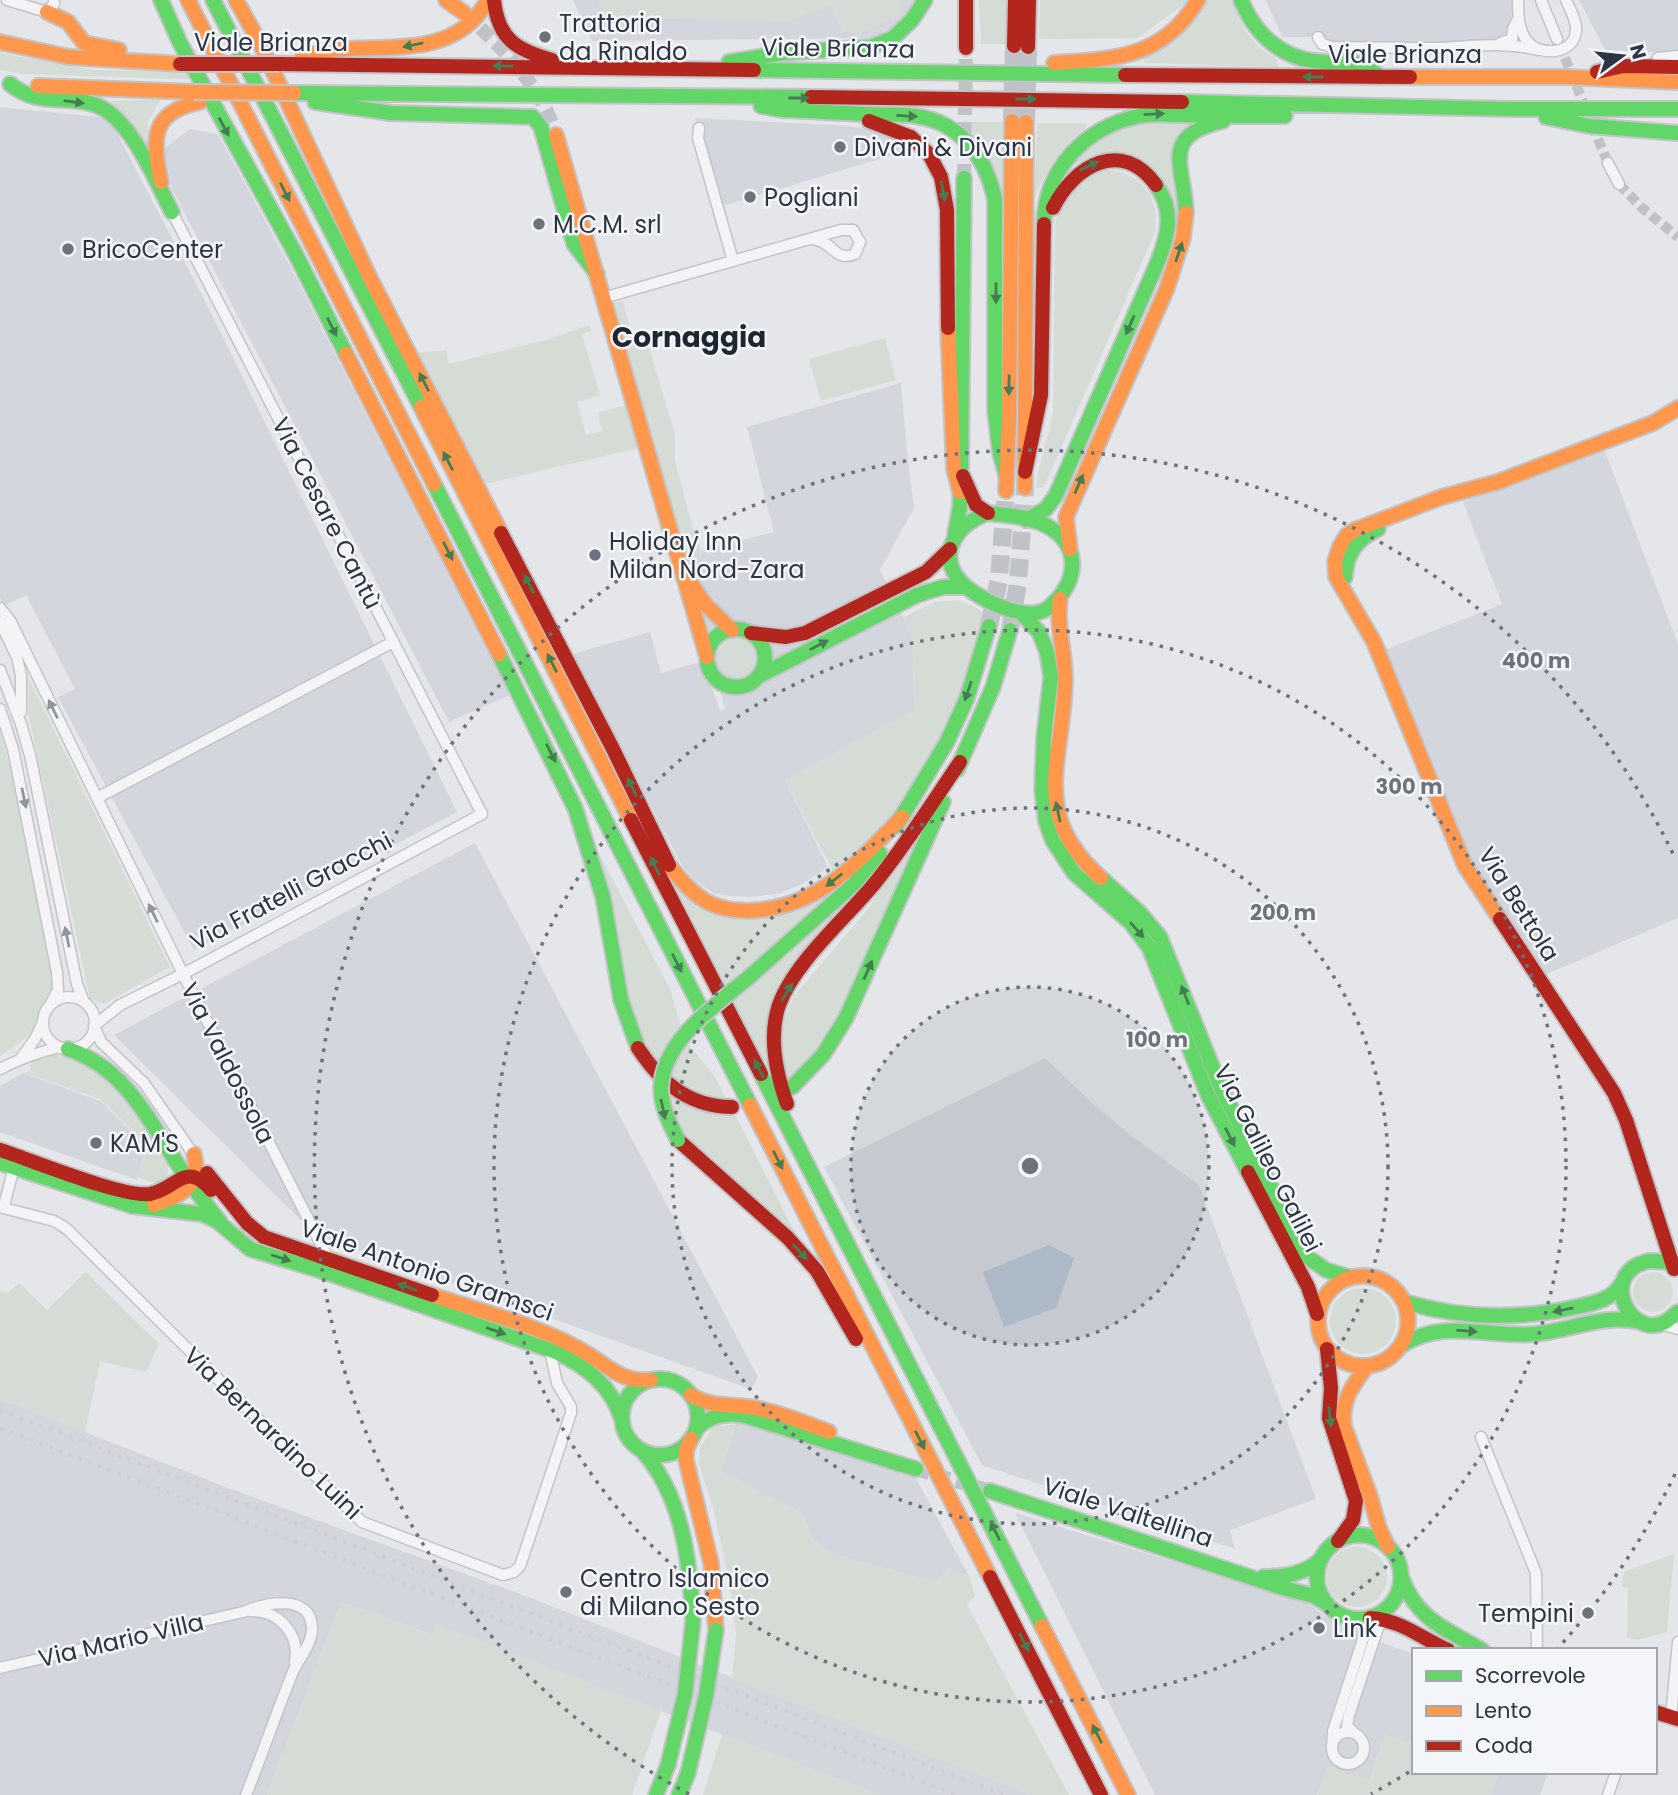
<svg xmlns="http://www.w3.org/2000/svg" width="1678" height="1795" font-family="Poppins,sans-serif">
<style>
.built{fill:#d3d6dc}
.green{fill:#d5dcd5}
.water{fill:#b5c4d2}
.lines{fill:none;stroke-linecap:round;stroke-linejoin:round}
.street-tunnel{stroke:#bfc3c7;stroke-width:10;stroke-dasharray:10 5;stroke-linecap:butt}
.secondary-tunnel{stroke:#bfc3c7;stroke-width:14;stroke-dasharray:14 7;stroke-linecap:butt}
.highway-tunnel{stroke:#bfc3c7;stroke-width:18;stroke-dasharray:18 9;stroke-linecap:butt}
.street-casing{stroke:#c2c4c7;stroke-width:13}
.fast-casing{stroke:#c2c4c7;stroke-width:18}
.slow-casing{stroke:#c2c4c7;stroke-width:18}
.jam-casing{stroke:#c2c4c7;stroke-width:18}
.street{stroke:#f4f4f6;stroke-width:10}
.fast{stroke:#63d668;stroke-width:14}
.slow{stroke:#ff974d;stroke-width:14}
.jam{stroke:#b3261e;stroke-width:14}
.rail{stroke:#cdcfd1;stroke-width:3.5;stroke-dasharray:3.5 7;stroke-linecap:butt}
.fast-bridge-casing{stroke:#c2c4c7;stroke-width:18;stroke-linecap:butt}
.slow-bridge-casing{stroke:#c2c4c7;stroke-width:18;stroke-linecap:butt}
.jam-bridge-casing{stroke:#c2c4c7;stroke-width:18;stroke-linecap:butt}
.fast-bridge{stroke:#63d668;stroke-width:14}
.slow-bridge{stroke:#ff974d;stroke-width:14}
.jam-bridge{stroke:#b3261e;stroke-width:14}
.oneway{fill:#457d53}
.oneway2{fill:#90949c}
.ring{fill:none;stroke:#6c737c;stroke-width:3.5;stroke-dasharray:3.5 7}
.poi-dot{fill:#6c737c;stroke:#f3f5f8;stroke-width:2.5}
.labels{text-anchor:middle;dominant-baseline:central;stroke-width:5;stroke-linejoin:round;paint-order:stroke}
.poi-label{font-size:24px;fill:#2c3541;stroke:#f3f5f8;text-anchor:start}
.street-label{font-size:24px;fill:#2c3541;stroke:#f3f5f8}
.quarter-label{font-size:28px;font-weight:bold;fill:#1e2632;stroke:#f3f5f8}
.centre{fill:#6c737c;stroke:#f3f5f8;stroke-width:3.5}
.ring-label{font-size:21px;text-anchor:middle;font-weight:bold;fill:#6c737c;stroke:#f3f5f8;stroke-width:5;stroke-linejoin:round;paint-order:stroke}
</style>
<rect width="100%" height="100%" fill="#e4e6e9"/>
<path class="built" d="M573 0H915L904 21 873 38 592 41Z
M1266 0H1515L1516 18 1510 36 1505 39 1446 43 1330 41 1318 37H1282Z
M1579 0H1678V49L1669 53 1605 50Z
M0 107 98 117 110 120 206 303 457 812 194 950 58 697 75 689 26 595 4 606 0 597Z
M695 118 850 126 876 131 899 140 913 149 719 207Z
M190 129 218 134 294 274 510 695 449 722 172 189 164 148Z
M901 383 907 452 914 508 880 570 912 635 915 710 785 780 828 867 807 881 782 893 752 897 729 896 714 893 697 883 681 864 573 654 650 632 661 673 704 661 720 711 725 709 682 556 774 532 747 427Z
M1604 449 1678 644V918L1542 976 1475 870 1382 651 1502 604 1463 502Z
M475 843 758 1377 751 1389 316 1235 114 1035Z
M1045 1058 1093 1104 1129 1134 1199 1185 1316 1499 1230 1530 1235 1549 982 1465 824 1167Z
M23 1073 100 1101 147 1146 137 1180 0 1132V1086Z
M0 1399 231 1489 526 1596 1030 1795H880L437 1625 433 1635 341 1602 267 1795H0Z
M760 1423 913 1473 969 1576 948 1569 934 1582 829 1553 812 1539 803 1514 721 1471 736 1424Z
M1015 1513 1308 1603 1324 1616 1369 1632 1371 1639 1414 1654V1745L1385 1735 1369 1781 1327 1767 1317 1795H1155Z
M1493 1772H1548L1540 1795H1491L1498 1774Z"/>
<path class="green" d="M597 0H901V15L857 35 842 31 830 6 788 21 608 18Z
M979 0H1008L1006 44H981Z
M1040 0H1190L1138 38 1039 39Z
M1205 0H1232C1243 29 1250 43 1277 59L1278 67 1144 63V57Z
M0 53 93 70 207 72 208 80 23 74 0 70Z
M161 99 148 122 147 153 112 105V101Z
M959 122H1003V191L995 169 959 125Z
M1190 122 1171 156 1170 165 1180 224 1157 176 1079 163 1072 165 1088 144 1132 124Z
M1037 123H1086V128C1060 147 1046 169 1034 200Z
M1103 170C1139 169 1161 197 1155 232L1044 487 1036 488C1038 462 1049 438 1053 413L1055 225 1059 206 1081 179Z
M623 301 632 337 647 341 675 434V461L692 525 702 552 682 556 608 305Z
M590 325 591 331 582 334 600 395 577 402 586 435 602 431 598 413 628 404 639 448 485 484 417 353 446 350 449 364 546 340Z
M885 338 896 380 821 401 809 359Z
M959 600 980 610 989 626 960 696 902 817 834 873 785 780 915 710 912 635 904 617 935 602Z
M717 657a20 20 0 1 1 40 0a20 20 0 1 1-40 0Z
M29 679 170 967 104 1004 90 999 28 713Z
M0 730 17 794 53 982 51 994 29 1036 0 1056Z
M929 820 840 1013 809 1061 787 1082 781 1041 785 1018 794 996 867 910Z
M600 855 670 989 682 1030 690 1046 715 1077 726 1099C681 1096 654 1065 634 1027Z
M881 869 770 1020 765 1065 675 885 696 907 733 918Z
M50 1054C59 1055 69 1055 77 1058 112 1068 147 1129 165 1158 171 1170 168 1177 159 1185L138 1177 148 1146 100 1099 24 1073 30 1071 31 1063Z
M667 1094C690 1106 709 1115 736 1116L800 1243 684 1139Z
M1633 1292a20 20 0 1 1 40 0a20 20 0 1 1-40 0Z
M86 1272 159 1344 146 1372 100 1361 85 1433 0 1399V1291L8 1293 19 1283 47 1310Z
M1330 1321a33 33 0 1 1 66 0a33 33 0 1 1-66 0Z
M736 1424 721 1471 803 1514 812 1539 829 1553 934 1582 947 1569 969 1576 975 1596 967 1605 1069 1795H1030L732 1679 736 1633 727 1571 713 1507 699 1465 700 1448 713 1427Z
M1327 1577a30 30 0 1 1 60 0a30 30 0 1 1-60 0Z
M1674 1554 1667 1632 1638 1640 1627 1638 1628 1588 1622 1587 1624 1572Z
M341 1602 433 1635 437 1624 661 1710 632 1795H267Z
M722 1734 880 1795H703Z
M1385 1735 1414 1745V1772L1498 1774 1491 1795H1317L1327 1766 1369 1781Z"/>
<path class="water" d="M1049 1245 1074 1258 1056 1308 1004 1327 983 1272Z"/>
<g class="lines">
<path class="street-tunnel" d="M1559 44 1587 111
M1592 125 1608 163
M1619 184 1642 208 1678 237"/>
<path class="secondary-tunnel" d="M465 14C502 47 542 87 556 135
M964 178 966 48
M916 1469 990 1491"/>
<path class="highway-tunnel" d="M1012 121 1014 46
M1026 122 1028 47
M989 626 999 580 1006 491
M1010 630 1018 583 1025 488"/>
<g class="street-casing">
<path id="street" d="M7 0 47 12 54 4V0
M1518 0C1518 14 1518 30 1528 42 1541 57 1574 54 1576 31 1577 20 1570 10 1566 0
M1541 0 1557 39
M1318 37 1322 44 1332 47C1366 47 1401 48 1435 48 1469 47 1504 41 1538 50
M1500 43 1512 39 1513 29 1518 19
M1658 58 1678 56
M699 128 698 138 733 261
M1608 163 1619 184
M603 298 841 230H853L860 242 855 254C834 263 834 240 810 239
M0 608 11 622 183 974 329 1260
M0 622 17 657 21 676V712
M0 670 21 724 30 755 77 984 84 1002
M0 709 13 749 57 972 58 990 50 1005
M97 798 393 642
M43 1023a26 26 0 1 1 52 0a26 26 0 1 1-52 0Z
M94 1026 120 1005 183 974 482 814 172 212
M94 1026 101 1042 144 1083 196 1158
M21 1058 35 1039 42 1024
M0 1069C19 1059 39 1052 60 1047
M4 1206 14 1167
M0 1207 54 1221 67 1229 362 1522 503 1575 514 1572 520 1566 571 1413V1407L557 1383 550 1350
M1660 1324 1678 1329
M1481 1437 1536 1573 1537 1650
M250 1611C279 1610 300 1634 295 1662
M0 1668 243 1612C264 1603 313 1592 312 1630 311 1646 298 1659 292 1674 276 1714 262 1755 246 1795
M1671 1717 1678 1642
M1332 1748a16 16 0 1 1 32 0a16 16 0 1 1-32 0Z
M1354 1733 1347 1726 1349 1715 1384 1610
M1332 1748 1333 1731 1365 1633V1619
M1608 1795 1616 1772"/>
</g>
<g class="fast-casing">
<path id="fast" d="M161 0 180 43 296 255 346 354
M213 0 421 407
M1241 0C1256 36 1284 61 1325 62 1354 63 1355 58 1381 77
M729 62 783 53 871 47 893 38 912 20 925 0
M754 70 1125 75
M10 84C38 107 62 95 93 104 130 115 155 180 172 212
M294 93 811 97
M315 102 391 113 533 117 541 127 574 244 597 274
M1182 102 1512 109H1678
M761 106 782 110C811 111 839 113 868 114 884 115 901 114 916 116 962 123 986 158 995 200V412L1000 453 1006 475
M1546 117 1589 126 1678 133
M1186 213C1184 164 1159 136 1223 121
M1044 224C1045 168 1086 127 1139 116 1153 113 1169 115 1182 115 1217 116 1251 116 1285 116
M434 484 750 1105
M988 513C1005 515 1024 516 1041 523 1082 541 1081 582 1048 608 1027 624 977 599 961 582 935 554 958 523 988 513Z
M1026 520 1046 509 1056 495 1159 259C1169 232 1174 210 1156 185
M955 534 960 507 961 471 964 178
M1345 577C1346 553 1357 539 1378 529
M1022 614 1039 632 1047 652 1051 677 1044 737 1042 790 1046 822 1053 841 1074 873 1131 923 1149 947 1208 1095 1248 1172
M707 658a29 29 0 1 1 58 0a29 29 0 1 1-58 0Z
M499 654 575 808 603 897 621 1000 638 1048
M759 676 917 595 943 587H965
M957 770 993 687 1010 630
M896 826 947 742 967 698 989 626
M1101 878 1140 913 1160 937 1221 1088 1306 1256 1326 1270 1349 1277
M748 978 854 884 880 853
M68 1049C128 1069 151 1125 184 1174 195 1191 208 1206 220 1222
M761 1074 1042 1626
M792 1087 823 1055 846 1018 943 802
M0 1163 132 1206 202 1214 217 1221 250 1249 325 1272 556 1352C587 1367 612 1386 622 1420
M1678 1264C1668 1263 1655 1259 1645 1262 1598 1276 1631 1340 1665 1322 1669 1320 1674 1315 1678 1312
M1405 1302C1462 1319 1518 1320 1576 1307 1594 1303 1612 1300 1622 1283
M1402 1345C1446 1318 1487 1338 1534 1334 1571 1331 1603 1313 1640 1322
M622 1417a38 38 0 1 1 76 0a38 38 0 1 1-76 0Z
M695 1431C707 1416 723 1413 742 1415L916 1469
M644 1453C683 1498 690 1563 693 1621
M990 1491 1283 1588 1314 1596 1327 1604
M1317 1577a42 42 0 1 1 84 0a42 42 0 1 1-84 0Z
M1401 1576C1416 1619 1445 1629 1482 1650
M1263 1577C1285 1577 1306 1574 1322 1558
M656 1795 668 1765
M679 1795 688 1773"/>
</g>
<g class="slow-casing">
<path id="slow" d="M188 0 434 484
M236 0 260 43 369 276 501 533
M446 0 464 13
M47 12 68 22 84 43 119 50
M0 42 69 57 180 64
M302 58C312 55 323 51 334 50 380 45 440 56 475 18 480 13 484 6 488 0
M1054 63C1116 59 1163 58 1198 0
M1410 77H1566L1678 82
M38 86 194 92
M556 135 707 657
M161 182C152 139 150 112 200 102
M948 328 954 469 960 492
M346 354 499 654
M421 407 631 820
M1495 483 1653 423 1678 408
M1025 488 1026 122
M1006 491 1009 420 1012 121
M1070 549 1066 517 1167 288 1183 238 1186 213
M689 581 706 605 732 630
M1060 599C1056 628 1066 655 1065 684 1062 764 1030 815 1101 878
M669 865C696 901 716 914 761 910 823 903 860 860 902 817
M1500 919 1465 866 1374 642 1336 577 1335 561 1340 546 1347 535 1355 530 1442 497 1501 481
M750 1105 990 1577
M154 1205C181 1195 202 1187 194 1154
M1318 1321a45 45 0 1 1 90 0a45 45 0 1 1-90 0Z
M432 1295C479 1311 548 1328 589 1355 610 1368 624 1383 651 1380
M1366 1367C1352 1387 1341 1400 1344 1426L1370 1496 1379 1528 1388 1547
M691 1395C711 1408 733 1404 755 1408 781 1413 805 1423 829 1432
M691 1439 686 1450V1460L711 1563 716 1630
M1042 1626 1128 1795"/>
</g>
<g class="jam-casing">
<path id="jam" d="M494 0C498 39 516 50 552 60
M966 0V48
M1014 46 1015 0
M1028 47 1029 0
M279 64 754 70
M1597 72 1623 66 1678 67
M1125 75 1410 77
M811 97 1182 102
M869 121 911 137 929 154 941 177 947 210 948 328
M1053 208C1074 165 1122 138 1156 185
M1025 472 1041 395 1044 224
M963 476 976 505 988 513
M501 533 613 749 669 865
M751 633 786 637 805 633 926 572 950 549
M631 820 761 1074
M1500 919 1614 1093 1626 1120 1674 1269
M638 1048C660 1082 689 1107 732 1107
M787 1104C776 1073 768 1037 779 1005 794 963 845 919 874 884 906 845 932 803 960 762
M678 1140 788 1238 817 1271 856 1339
M0 1150C31 1160 123 1198 150 1194 177 1189 185 1160 211 1190
M1248 1172 1308 1287 1317 1314
M207 1173 247 1223 264 1237 432 1295
M1327 1349 1331 1388 1329 1418 1356 1501 1353 1520 1338 1541
M990 1577 1101 1795
M1370 1618C1401 1620 1421 1638 1448 1650
M1655 1712 1678 1719"/>
</g>
<use href="#street" class="street"/>
<use href="#fast" class="fast"/>
<use href="#slow" class="slow"/>
<use href="#jam" class="jam"/>
<path class="rail" d="M0 1410 1005 1795
M0 1428 957 1795"/>
<g class="fast-bridge-casing">
<path id="fast-bridge" d="M678 1140C670 1124 661 1107 661 1088 663 1040 715 1006 748 978
M668 1765 685 1694 693 1621
M688 1773 706 1696 716 1630"/>
</g>
<g class="slow-bridge-casing">
<path id="slow-bridge" d="M194 92 294 93"/>
</g>
<g class="jam-bridge-casing">
<path id="jam-bridge" d="M180 64H279"/>
</g>
<use href="#fast-bridge" class="fast-bridge"/>
<use href="#slow-bridge" class="slow-bridge"/>
<use href="#jam-bridge" class="jam-bridge"/>
</g>
<defs><path id="oneway-solid" d="M-6-.8H1V-3.2L6.5 0L1 3.2V.8H-6Z" transform="scale(1.75)"/></defs>
<g class="oneway">
<use href="#oneway-solid" transform="translate(413 45) rotate(169)"/>
<use href="#oneway-solid" transform="translate(503 66) rotate(-179)"/>
<use href="#oneway-solid" transform="translate(1313 77) rotate(180)"/>
<use href="#oneway-solid" transform="translate(799 98)"/>
<use href="#oneway-solid" transform="translate(1026 99)"/>
<use href="#oneway-solid" transform="translate(74 102) rotate(8)"/>
<use href="#oneway-solid" transform="translate(1154 114) rotate(-3)"/>
<use href="#oneway-solid" transform="translate(907 116) rotate(3)"/>
<use href="#oneway-solid" transform="translate(224 127) rotate(62)"/>
<use href="#oneway-solid" transform="translate(1089 166) rotate(-25)"/>
<use href="#oneway-solid" transform="translate(943 191) rotate(80)"/>
<use href="#oneway-solid" transform="translate(285 192) rotate(63)"/>
<use href="#oneway-solid" transform="translate(1179 252) rotate(-71)"/>
<use href="#oneway-solid" transform="translate(996 293) rotate(90)"/>
<use href="#oneway-solid" transform="translate(1130 325) rotate(114)"/>
<use href="#oneway-solid" transform="translate(332 327) rotate(63)"/>
<use href="#oneway-solid" transform="translate(424 382) rotate(-117)"/>
<use href="#oneway-solid" transform="translate(1009 385) rotate(91)"/>
<use href="#oneway-solid" transform="translate(448 461) rotate(-117)"/>
<use href="#oneway-solid" transform="translate(1079 484) rotate(-66)"/>
<use href="#oneway-solid" transform="translate(448 551) rotate(63)"/>
<use href="#oneway-solid" transform="translate(529 584) rotate(-117)"/>
<use href="#oneway-solid" transform="translate(819 645) rotate(-27)"/>
<use href="#oneway-solid" transform="translate(552 663) rotate(-117)"/>
<use href="#oneway-solid" transform="translate(968 691) rotate(109)"/>
<use href="#oneway-solid" transform="translate(551 753) rotate(63)"/>
<use href="#oneway-solid" transform="translate(632 787) rotate(-116)"/>
<use href="#oneway-solid" transform="translate(1058 812) rotate(-102)"/>
<use href="#oneway-solid" transform="translate(655 866) rotate(-117)"/>
<use href="#oneway-solid" transform="translate(834 880) rotate(142)"/>
<use href="#oneway-solid" transform="translate(1137 930) rotate(49)"/>
<use href="#oneway-solid" transform="translate(677 963) rotate(63)"/>
<use href="#oneway-solid" transform="translate(868 970) rotate(-66)"/>
<use href="#oneway-solid" transform="translate(787 992) rotate(-58)"/>
<use href="#oneway-solid" transform="translate(1185 995) rotate(-111)"/>
<use href="#oneway-solid" transform="translate(759 1069) rotate(-117)"/>
<use href="#oneway-solid" transform="translate(663 1109) rotate(78)"/>
<use href="#oneway-solid" transform="translate(1230 1137) rotate(63)"/>
<use href="#oneway-solid" transform="translate(778 1160) rotate(63)"/>
<use href="#oneway-solid" transform="translate(800 1252) rotate(48)"/>
<use href="#oneway-solid" transform="translate(281 1258) rotate(18)"/>
<use href="#oneway-solid" transform="translate(407 1287) rotate(-161)"/>
<use href="#oneway-solid" transform="translate(1563 1310) rotate(169)"/>
<use href="#oneway-solid" transform="translate(496 1331) rotate(19)"/>
<use href="#oneway-solid" transform="translate(1467 1331) rotate(5)"/>
<use href="#oneway-solid" transform="translate(1330 1417) rotate(83)"/>
<use href="#oneway-solid" transform="translate(920 1440) rotate(63)"/>
<use href="#oneway-solid" transform="translate(995 1531) rotate(-117)"/>
<use href="#oneway-solid" transform="translate(1024 1642) rotate(63)"/>
<use href="#oneway-solid" transform="translate(1097 1734) rotate(-117)"/>
</g>
<g class="oneway2">
<use href="#oneway-solid" transform="translate(53 709) rotate(-116)"/>
<use href="#oneway-solid" transform="translate(24 798) rotate(78)"/>
<use href="#oneway-solid" transform="translate(153 913) rotate(-116)"/>
<use href="#oneway-solid" transform="translate(67 937) rotate(-102)"/>
</g>
<circle cx="1030" cy="1166" r="179" fill="#6c737c" fill-opacity=".12"/>
<g class="ring">
<circle cx="1030" cy="1166" r="179"/>
<circle cx="1030" cy="1166" r="358"/>
<circle cx="1030" cy="1166" r="536"/>
<path d="M1675 1474A715 715 0 0 1 1557 1649M1409 1772A715 715 0 0 1 1371 1794M689 1794A715 715 0 1 1 1675 858"/>
</g>
<g class="poi-dot">
<circle cx="545" cy="37" r="7"/>
<circle cx="840" cy="147" r="7"/>
<circle cx="750" cy="197" r="7"/>
<circle cx="539" cy="224" r="7"/>
<circle cx="68" cy="249" r="7"/>
<circle cx="595" cy="555" r="7"/>
<circle cx="96" cy="1143" r="7"/>
<circle cx="566" cy="1592" r="7"/>
<circle cx="1588" cy="1613" r="7"/>
<circle cx="1319" cy="1628" r="7"/>
</g>
<g class="labels">
<g class="poi-label">
<text x="559" y="23">Trattoria<tspan x="559" dy="28">da Rinaldo</tspan></text>
<text x="854" y="147">Divani &amp; Divani</text>
<text x="764" y="197">Pogliani</text>
<text x="553" y="224">M.C.M. srl</text>
<text x="82" y="249">BricoCenter</text>
<text x="609" y="541">Holiday Inn<tspan x="609" dy="28">Milan Nord-Zara</tspan></text>
<text x="110" y="1143">KAM'S</text>
<text x="580" y="1578">Centro Islamico<tspan x="580" dy="28">di Milano Sesto</tspan></text>
<text x="1574" y="1613" text-anchor="end">Tempini</text>
<text x="1333" y="1628">Link</text>
</g>
<g class="street-label">
<text x="271" y="42">Viale Brianza</text>
<text transform="translate(838 48) rotate(1)">Viale Brianza</text>
<text x="1405" y="54">Viale Brianza</text>
<text transform="translate(327 513) rotate(63)">Via Cesare Cantù</text>
<text transform="translate(291 891) rotate(-28)">Via Fratelli Gracchi</text>
<text transform="translate(1519 904) rotate(58)">Via Bettola</text>
<text transform="translate(228 1063) rotate(63)">Via Valdossola</text>
<text transform="translate(1268 1158) rotate(63)">Via Galileo Galilei</text>
<text transform="translate(427 1270) rotate(19)">Viale Antonio Gramsci</text>
<text transform="translate(273 1433) rotate(44)">Via Bernardino Luini</text>
<text transform="translate(1128 1512) rotate(18)">Viale Valtellina</text>
<text transform="translate(121 1640) rotate(-13)">Via Mario Villa</text>
</g>
<g class="quarter-label">
<text x="689" y="337">Cornaggia</text>
</g>
</g>
<circle cx="1030" cy="1166" r="10" class="centre"/>
<g class="ring-label">
<text x="1536" y="668">400 m</text>
<text x="1409" y="794">300 m</text>
<text x="1283" y="920">200 m</text>
<text x="1157" y="1047">100 m</text>
</g>
<rect x="1412" y="1648" width="245" height="126" fill="#f3f5f8" stroke="#a3a8af" stroke-width="2"/>
<rect x="1426" y="1671" width="35" height="10" fill="#63d668" stroke="#a3a8af" stroke-width="2"/>
<text x="1475" y="1683" font-size="21" fill="#2c3541">Scorrevole</text>
<rect x="1426" y="1706" width="35" height="10" fill="#ff974d" stroke="#a3a8af" stroke-width="2"/>
<text x="1475" y="1718" font-size="21" fill="#2c3541">Lento</text>
<rect x="1426" y="1741" width="35" height="10" fill="#b3261e" stroke="#a3a8af" stroke-width="2"/>
<text x="1475" y="1753" font-size="21" fill="#2c3541">Coda</text>
<g transform="translate(1622 56) rotate(75)" stroke="#f3f5f8" stroke-width="5" paint-order="stroke">
<path d="M0-5L12 26L0 18L-12 26Z" fill="#2c3541"/>
<text y="-10" font-size="19" font-weight="bold" text-anchor="middle" fill="#2c3541">N</text>
</g>
</svg>
